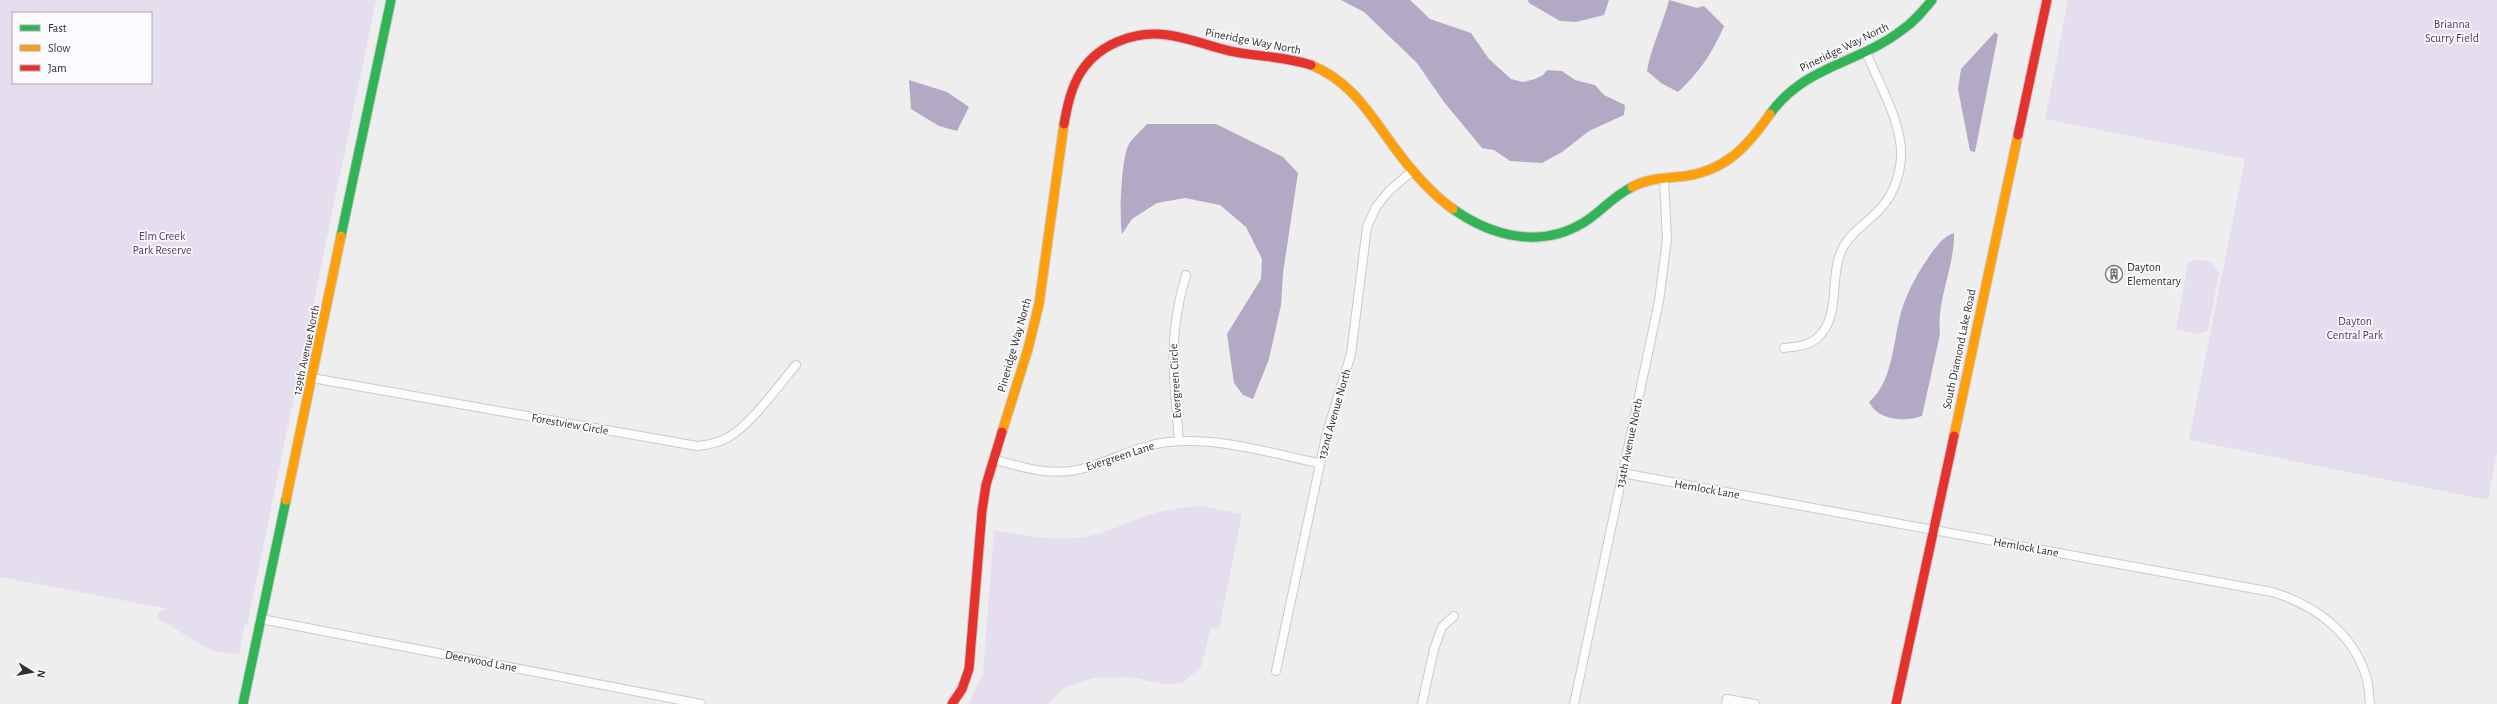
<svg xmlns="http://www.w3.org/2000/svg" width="2497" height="704" font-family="'Alegreya Sans',sans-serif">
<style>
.green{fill:#e4deef;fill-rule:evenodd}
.water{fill:#b4a9c4}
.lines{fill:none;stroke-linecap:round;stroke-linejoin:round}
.street-casing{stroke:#cac9cb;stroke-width:10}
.fast-casing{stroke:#cac9cb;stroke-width:11}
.slow-casing{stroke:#cac9cb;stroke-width:11}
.jam-casing{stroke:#cac9cb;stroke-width:11}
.street{stroke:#fcfcfd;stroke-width:8}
.fast{stroke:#30b455;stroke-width:9}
.slow{stroke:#ff9f0a;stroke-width:9}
.jam{stroke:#e5322d;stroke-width:9}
.labels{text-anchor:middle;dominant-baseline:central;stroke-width:3.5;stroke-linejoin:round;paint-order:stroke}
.park-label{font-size:12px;fill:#523b6e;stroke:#fbfafe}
.street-label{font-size:12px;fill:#313132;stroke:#fbfafe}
.poi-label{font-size:12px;fill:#313132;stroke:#fbfafe;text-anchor:start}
</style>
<rect width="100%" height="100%" fill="#eeeeef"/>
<path class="green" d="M0 0H376L247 625 245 624 239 654 212 651 157 618 159 611 169 609 0 577ZM13 13H151V83H13Z
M2068 0H2497V452L2488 500 2189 440 2245 159 2045 119Z
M2195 259 2212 262 2219 273 2208 331 2198 334 2176 330 2188 263Z
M1200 506 1242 514 1219 628 1211 627 1201 667 1182 683 1164 684 1130 677 1093 678 1066 687 1047 704H969L983 673 994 530C1027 536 1061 543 1094 535 1114 530 1132 520 1151 514 1167 509 1183 508 1200 506Z"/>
<path class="water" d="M1341 0H1410L1430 19 1471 33 1489 59 1511 79 1523 82 1535 79 1543 75 1547 70 1562 71 1575 80 1595 85 1604 95 1625 105 1624 115 1589 131 1562 152 1542 163 1510 161 1494 150 1482 148 1444 102 1417 63 1364 12Z
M1528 0H1609L1604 15 1576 22 1560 21 1529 3Z
M1669 0 1697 8 1704 6 1724 26C1713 52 1699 73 1678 92L1661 83 1647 71C1651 47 1663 24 1669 0Z
M1995 32 1998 35 1975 152 1970 151 1958 89 1961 69Z
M909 80 947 92 969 107 957 131 939 126 911 109Z
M1147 124H1216L1283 157 1298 173 1283 273 1281 305 1269 359 1253 399 1243 395 1234 383 1227 334 1261 279 1262 259 1246 227 1220 205 1185 198 1157 203 1132 219 1122 234C1119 218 1121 158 1129 144 1133 137 1142 130 1147 124Z
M1954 233C1955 267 1936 300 1940 334L1922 416C1905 422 1878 421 1869 402 1894 381 1893 338 1902 309 1908 290 1919 271 1930 255 1937 246 1943 236 1954 233Z"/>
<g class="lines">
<g class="street-casing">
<path id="street" d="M1784 348C1799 346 1812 346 1822 333 1841 310 1828 271 1845 244 1853 231 1865 224 1875 214 1891 200 1900 178 1901 157 1903 124 1878 82 1866 52
M312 378 697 446C708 445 718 443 727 438 750 426 778 386 796 365
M1179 441C1174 378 1167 338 1186 275
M993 459C1023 468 1053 477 1085 468 1114 460 1139 445 1169 442 1220 437 1270 453 1319 463
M1622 473 2272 592C2315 605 2352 632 2366 676 2369 685 2369 695 2370 704
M261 619 701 704
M1276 671 1326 436 1351 354 1367 227 1376 207 1389 191 1412 171
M1422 704 1434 649 1442 627 1454 616
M1574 704 1659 301 1667 239 1664 180
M1726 704 1727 699 1755 704"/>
</g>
<g class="fast-casing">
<path id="fast" d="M1770 114C1805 65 1858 64 1902 30 1914 22 1923 11 1932 0
M1453 209C1491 236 1540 249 1583 223 1600 213 1613 196 1632 187
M341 236 391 0
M243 704 286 500"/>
</g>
<g class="slow-casing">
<path id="slow" d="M1311 65C1351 81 1370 114 1394 147 1411 170 1430 193 1453 209
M1632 187C1648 178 1668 178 1686 176 1726 170 1748 146 1770 114
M1002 432 1028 349 1039 304 1064 124
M1954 436 2018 135
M286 500 341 236"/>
</g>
<g class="jam-casing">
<path id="jam" d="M1064 124C1067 108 1070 92 1078 77 1095 45 1134 30 1168 35 1189 38 1209 46 1230 51 1257 57 1284 56 1311 65
M2018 135 2047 0
M952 704 962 689 969 669 982 511 986 485 1002 432
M1896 704 1954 436"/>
</g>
<use href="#street" class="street"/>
<use href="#fast" class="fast"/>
<use href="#slow" class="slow"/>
<use href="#jam" class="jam"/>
</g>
<defs>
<g id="building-ring" transform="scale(0.9)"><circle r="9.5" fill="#fbfafe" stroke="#737374" stroke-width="1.5"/><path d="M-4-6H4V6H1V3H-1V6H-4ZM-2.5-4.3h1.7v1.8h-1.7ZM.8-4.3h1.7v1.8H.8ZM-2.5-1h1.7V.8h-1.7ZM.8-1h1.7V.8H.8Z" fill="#737374"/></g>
</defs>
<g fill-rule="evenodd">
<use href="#building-ring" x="2114" y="274"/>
</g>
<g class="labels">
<g class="park-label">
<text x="2452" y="24">Brianna<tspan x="2452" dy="14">Scurry Field</tspan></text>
<text x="162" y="236">Elm Creek<tspan x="162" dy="14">Park Reserve</tspan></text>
<text x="2355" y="321">Dayton<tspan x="2355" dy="14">Central Park</tspan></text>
</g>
<g class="street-label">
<text transform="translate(1253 41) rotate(11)">Pineridge Way North</text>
<text transform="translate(1844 47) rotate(-26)">Pineridge Way North</text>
<text transform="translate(1014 345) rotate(-74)">Pineridge Way North</text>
<text transform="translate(1959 349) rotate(-78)">South Diamond Lake Road</text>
<text transform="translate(306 350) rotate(-78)">129th Avenue North</text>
<text transform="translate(1175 381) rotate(-93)">Evergreen Circle</text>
<text transform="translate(1334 414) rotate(-74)">132nd Avenue North</text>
<text transform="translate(570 424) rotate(10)">Forestview Circle</text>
<text transform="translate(1629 443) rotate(-78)">134th Avenue North</text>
<text transform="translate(1120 456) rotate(-18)">Evergreen Lane</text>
<text transform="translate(1707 489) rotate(10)">Hemlock Lane</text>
<text transform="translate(2026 547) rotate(10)">Hemlock Lane</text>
<text transform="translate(481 661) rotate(11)">Deerwood Lane</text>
</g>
<g class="poi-label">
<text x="2127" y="267">Dayton<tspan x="2127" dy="14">Elementary</tspan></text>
</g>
</g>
<rect x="12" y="12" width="140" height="72" fill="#fbfafe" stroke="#aaaaac"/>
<rect x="20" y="25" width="20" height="6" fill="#30b455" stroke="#aaaaac"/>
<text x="48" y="32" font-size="12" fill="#313132">Fast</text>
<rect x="20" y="45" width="20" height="6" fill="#ff9f0a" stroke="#aaaaac"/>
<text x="48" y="52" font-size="12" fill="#313132">Slow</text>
<rect x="20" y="65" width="20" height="6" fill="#e5322d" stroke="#aaaaac"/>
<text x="48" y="72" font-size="12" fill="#313132">Jam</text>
<g transform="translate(32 672) rotate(101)" stroke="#fbfafe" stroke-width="3" paint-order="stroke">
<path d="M0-3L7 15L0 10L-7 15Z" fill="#313132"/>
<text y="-6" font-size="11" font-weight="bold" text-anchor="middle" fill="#313132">N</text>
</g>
</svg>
